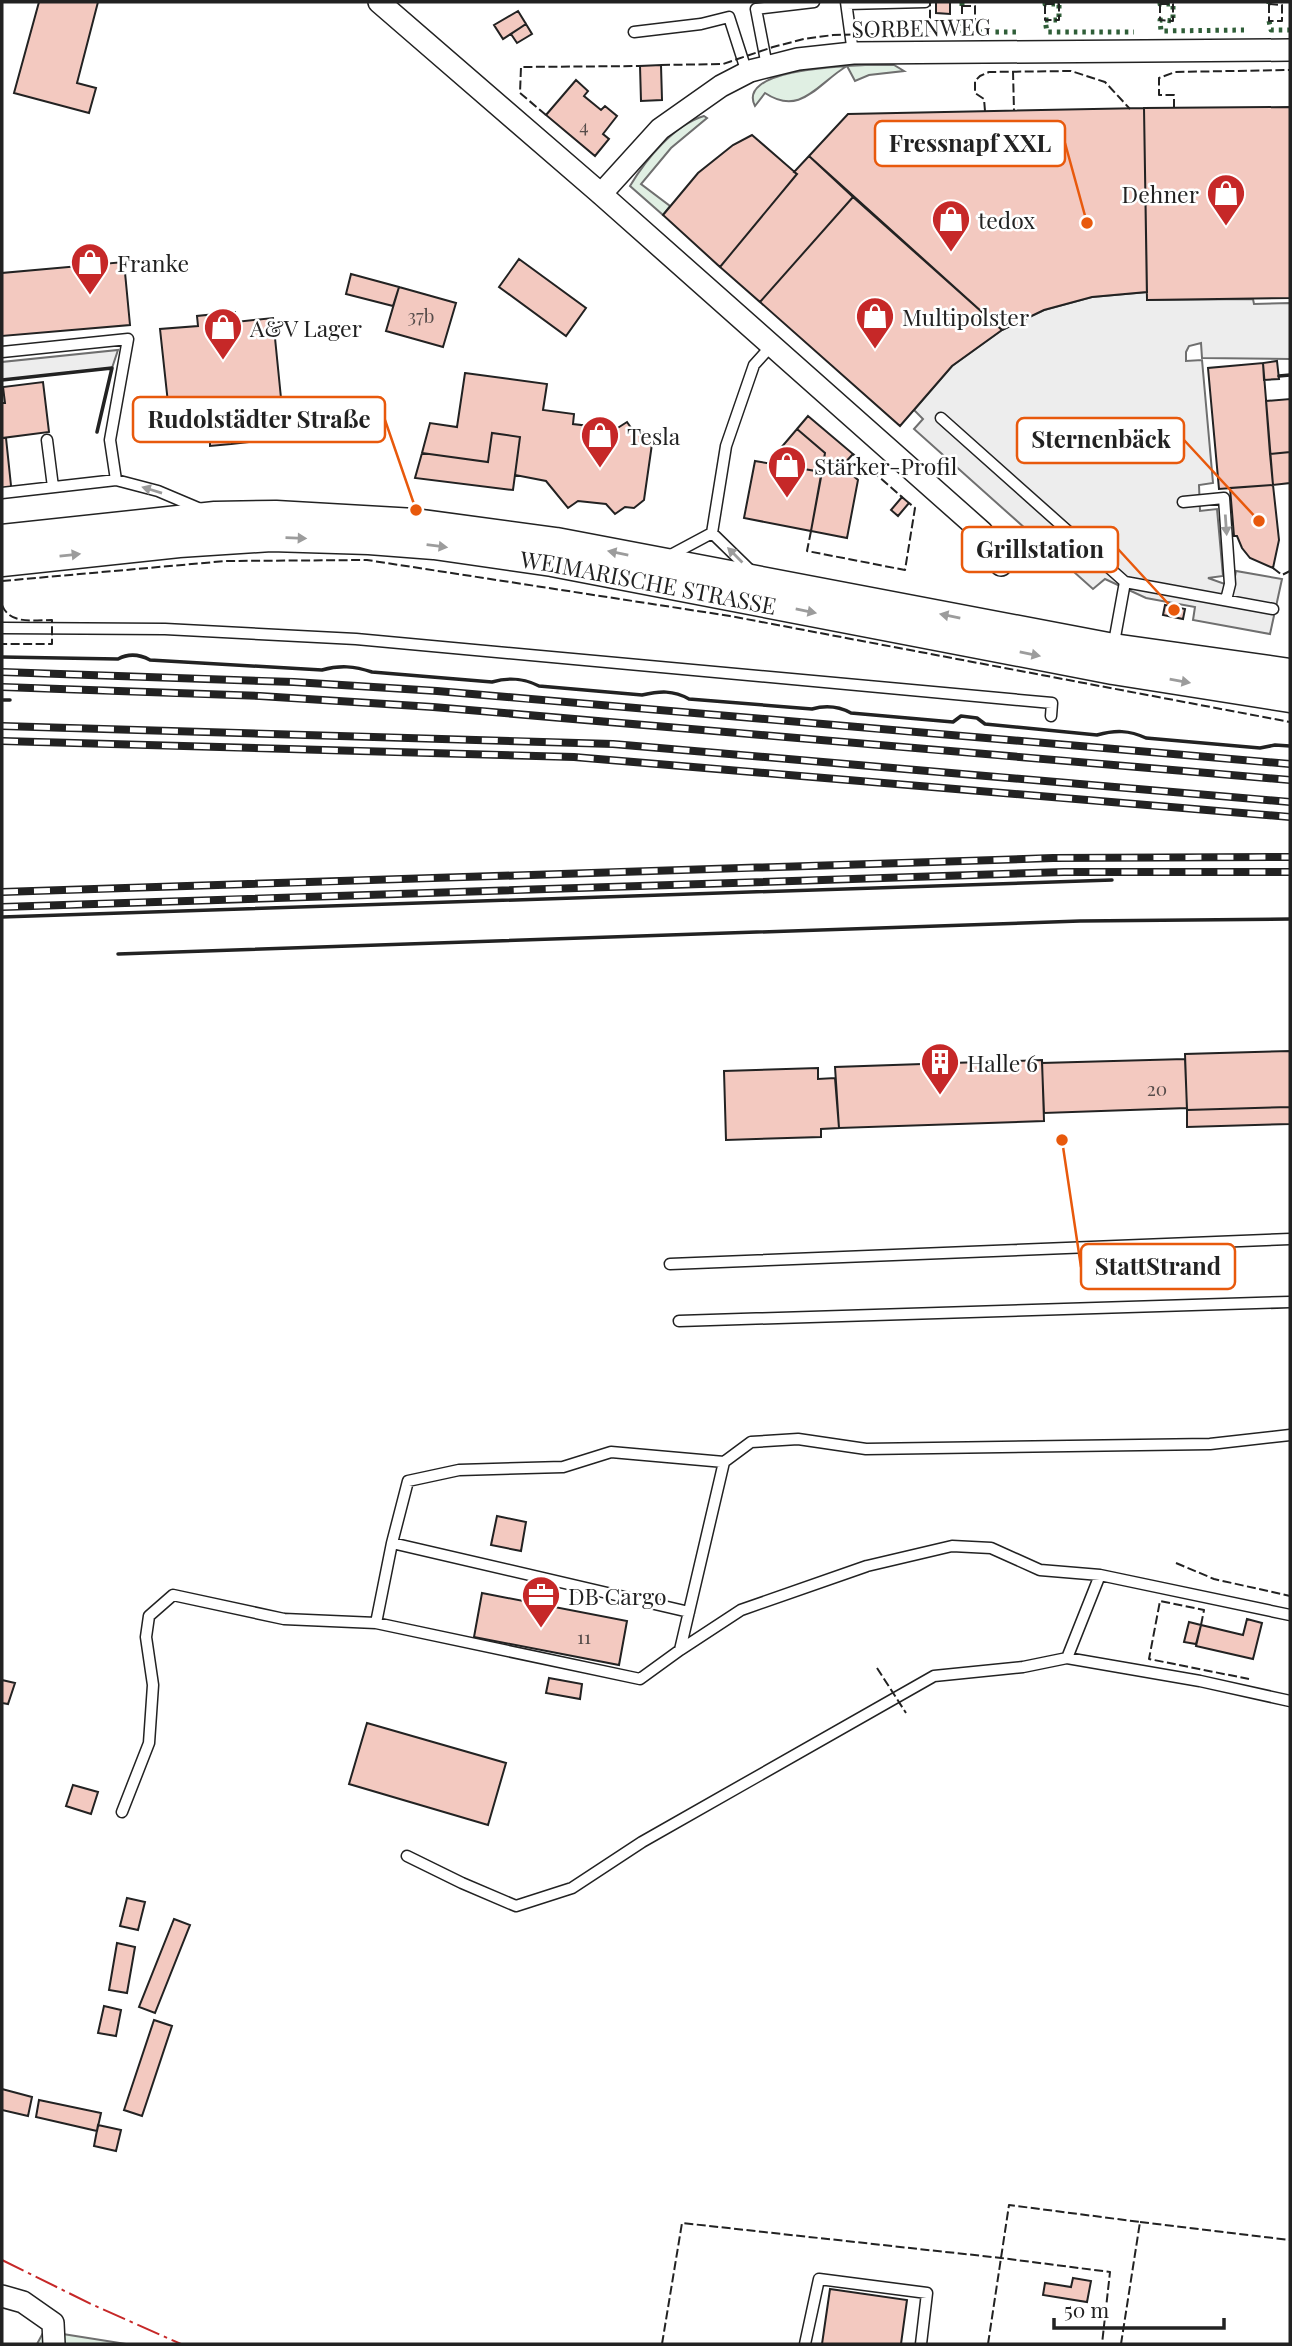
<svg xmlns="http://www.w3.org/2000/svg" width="1292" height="2346" font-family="'Playfair Display',serif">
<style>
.green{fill:#e0efe3;stroke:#6f6f6f;stroke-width:2}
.parking{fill:#ededed;stroke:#6f6f6f;stroke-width:2}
.building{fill:#f3c9c0;stroke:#222;stroke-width:2}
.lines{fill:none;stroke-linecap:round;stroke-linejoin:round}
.service-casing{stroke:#222;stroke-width:13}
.minor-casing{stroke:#222;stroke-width:24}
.secondary-casing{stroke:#222;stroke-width:31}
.service{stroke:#fff;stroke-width:10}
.minor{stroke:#fff;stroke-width:21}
.secondary{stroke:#fff;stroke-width:28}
.rail-casing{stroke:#222;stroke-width:8}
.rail{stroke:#fff;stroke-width:5;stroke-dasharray:16;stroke-linecap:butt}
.hedge{stroke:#2f5e38;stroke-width:5;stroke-dasharray:3.5 5;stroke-linecap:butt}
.fence{stroke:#222;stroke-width:2;stroke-dasharray:9 3.5;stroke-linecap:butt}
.wall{stroke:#222;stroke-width:3.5}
.power{stroke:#c62828;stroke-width:2;stroke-dasharray:24 5 3.5 5;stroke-linecap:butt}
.oneway{fill:#9c9c9c}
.labels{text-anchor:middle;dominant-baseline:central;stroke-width:5;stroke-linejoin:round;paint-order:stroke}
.number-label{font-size:19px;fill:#564c4a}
.street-label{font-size:23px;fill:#222;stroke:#fff}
.poi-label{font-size:23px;fill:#222;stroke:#fff;text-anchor:start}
.leader{fill:none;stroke:#e8590c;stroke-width:2.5}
.callout-dot{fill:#e8590c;stroke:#fff;stroke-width:2.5}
.callout{fill:#fff;stroke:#e8590c;stroke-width:2.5}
.callout-label{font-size:24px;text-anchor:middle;font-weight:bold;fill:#222}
</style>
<rect width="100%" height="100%" fill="#fff"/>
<path class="green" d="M865 65H894L904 71 869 75 855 81 847 66C818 83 801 117 765 93L755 106C736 69 845 66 865 65Z
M704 116 707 118 671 148 641 184 670 206 663 215 630 186C646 159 674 125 704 116Z
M44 2331 126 2344H37Z"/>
<path class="parking" d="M1147 292V300L1253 299 1254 304 1290 303V359L1202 358 1201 343 1189 346 1186 352V361L1202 360 1213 483 1199 485 1200 511 1217 509 1223 576 1208 578 1233 587 1236 571 1282 579 1270 634 1193 620 1195 607 1146 598 1105 579 1093 589 914 429 923 419 914 410 952 366 1002 330 1044 310 1092 297Z
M118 350 112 368 2 380V362Z"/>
<path class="building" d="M39 2H98L77 83 96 88 89 113 14 93Z
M936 2H950V14L936 13Z
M518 11 526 24 503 39 494 25Z
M526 24 532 34 517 43 511 34Z
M661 65 662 100 641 101 640 66Z
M576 80 588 91 584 96 601 110 605 106 617 116 603 134 609 139 595 156 546 115Z
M1290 107V298L1147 300 1144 108Z
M1144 108 1147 292 1092 297 1044 310 1002 330 809 156 848 114Z
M752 135 797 174 720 267 663 215 698 173 733 145Z
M809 156 853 197 760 302 720 267 797 174 794 172Z
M853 197 1002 330 952 366 900 426 760 302Z
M519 259 586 308 566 336 499 287Z
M124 262 130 325 2 336V273Z
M351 274 399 287 393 306 346 294Z
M399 287 456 303 443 347 386 331Z
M235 312 236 322 273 318 284 428 247 432 248 442 231 444 210 446V437L172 440 160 329 198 326 197 316Z
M1277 361 1279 379 1264 380 1263 363Z
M1263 363 1273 485 1219 489 1208 368Z
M465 373 547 384 543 410 574 414 573 424 616 429 627 422 634 432H644L652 444 644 500 634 508 625 507 615 514 606 504 578 501 568 508 546 481 515 475 520 437 492 433 488 462 422 453 430 423 457 427Z
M43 382 49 432 2 438V403H5L3 387Z
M1290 399V452L1270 454 1266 401Z
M808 416 853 454 842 466 858 480 847 538 811 531 825 453 797 429Z
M797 429 825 453 822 472 768 463Z
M492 433 520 437 513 490 415 478 422 453 488 462Z
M2 438H6L12 495 2 496Z
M1290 452V483L1273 485 1270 454Z
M755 461 822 472 811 531 744 518Z
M1273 485 1279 540 1273 568 1250 558 1242 548 1237 536H1234L1230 488Z
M902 497 909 503 898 516 891 510Z
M1165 605 1185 609 1183 619 1163 615Z
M1290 1051V1107L1187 1110 1185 1054Z
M1185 1059 1187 1108 1044 1113 1042 1063Z
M1042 1060 1044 1121 839 1128 835 1067Z
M818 1068V1079L835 1078 839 1128 821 1129V1137L726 1140 724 1071Z
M1290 1107V1124L1187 1127V1110Z
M497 1516 526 1522 521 1551 491 1545Z
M482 1593 627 1621 619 1665 474 1637Z
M1247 1619 1262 1623 1253 1659 1196 1646 1201 1625 1243 1635Z
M1189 1622 1201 1625 1196 1644 1184 1642Z
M549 1678 582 1684 580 1699 546 1693Z
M2 1680 15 1683 8 1704 2 1703Z
M367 1723 506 1763 488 1825 349 1784Z
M73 1785 98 1792 91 1814 66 1806Z
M127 1898 145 1902 138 1930 120 1926Z
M174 1919 190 1925 155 2013 139 2007Z
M117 1943 135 1947 127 1993 109 1990Z
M104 2006 121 2010 116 2036 98 2033Z
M154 2020 172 2026 142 2116 124 2110Z
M2 2089 32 2097 28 2116 2 2110Z
M39 2100 101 2113 97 2131 36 2117Z
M98 2125 121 2130 116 2151 94 2146Z
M1073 2278 1091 2281 1087 2302 1043 2295 1045 2283 1071 2287Z
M830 2289 907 2300 901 2344H822Z"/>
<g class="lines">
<g class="service-casing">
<path id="service" d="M846 2 853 53
M847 4 925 2
M634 32 701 24 729 17 747 73
M767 66 756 9 814 2
M2 352 128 339 110 440 116 480
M941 418 1125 582 1273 609
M47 440 53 487
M2 493 116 480 158 491 203 510
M1183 502 1224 498 1230 584 1226 600
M712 533 752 572
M669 556 712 533 726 446 754 365 772 345
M2 628 165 629 356 639 1052 703 1051 716
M1113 648 1125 582
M670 1264 1290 1239
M679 1321 1290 1302
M392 1543 408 1481 459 1470 563 1467 611 1452 724 1462
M1100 1575 1067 1658 1200 1681 1290 1701
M376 1623 392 1543 689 1612
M680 1650 741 1610 867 1566 952 1546 991 1548 1040 1570 1100 1575 1290 1615
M122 1812 149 1743 153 1685 146 1637 149 1616 173 1595 284 1619 376 1623 640 1679 680 1650 724 1462 751 1442 798 1439 866 1449 1210 1444 1290 1435
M407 1856 462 1883 516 1906 572 1888 642 1842 934 1676 1023 1667 1067 1658
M805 2344 819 2279 927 2293 921 2344"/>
</g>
<g class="minor-casing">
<path id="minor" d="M379 2 601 194 982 532 1001 565
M601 194 660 129 721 86 750 71 798 59 853 53 1290 50
M2 2296 23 2302 53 2323 54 2344"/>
</g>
<g class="secondary-casing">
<g id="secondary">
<path d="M2 539 215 516 276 515 415 523 556 542 1113 648 1290 673"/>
<path id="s1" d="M2 562 179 543 271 537 369 540 434 545 552 562 1113 670 1290 698"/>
</g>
</g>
<use href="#service" class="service"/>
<use href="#minor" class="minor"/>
<use href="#secondary" class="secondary"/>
<g class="rail-casing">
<path id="rail" d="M2 672 294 682 437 691 1290 764
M2 687 260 696 433 707 1290 780
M2 726 613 744 1290 802
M2 741 574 757 1290 817
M2 892 1053 858 1290 857
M2 907 1064 872H1290"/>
</g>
<use href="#rail" class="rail"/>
<path class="hedge" d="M1045 2V4H1059V20H1045L1047 32H1134
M1160 2V4H1173V21L1160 20 1161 31 1244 30
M1269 2V4
M962 6V2
M1269 21 1271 30H1290
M962 22 963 32H1020"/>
<path class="fence" d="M1045 4H1059V20H1045Z
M1160 4H1173V21L1160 20Z
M1269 4 1282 5V21H1269Z
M962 6H975V22H962Z
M661 65 723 64 773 47 804 39 833 35 930 33V2
M1013 71 1014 111
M1174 108V95H1159V78L1175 72 1290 70
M985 111 984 99 975 93V81L980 76 989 72 1071 71 1105 82 1130 109
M546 115 520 93 521 67 640 66
M853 454 902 497
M811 531 807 551 905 570 915 508 909 503
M1273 568 1282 575 1290 571
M2 581 226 561 367 560 730 616 1290 722
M2 605C10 625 34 620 52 620V644H2
M1176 1563 1214 1579 1290 1596
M1201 1625 1204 1610 1160 1601 1149 1659 1249 1679
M877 1668 906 1713
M1140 2222 1290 2240
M662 2344 682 2223 1001 2258 1110 2272 1102 2344
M988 2344 1009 2205 1140 2222 1121 2344"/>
<path class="wall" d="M1279 376 1290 375
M2 380 112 368 97 432
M2 657 118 659C129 653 139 654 150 660L322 670C340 665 354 666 372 672L492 682C509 677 523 678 539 686L642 695C660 691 673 690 689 699L812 709C826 705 838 706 851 713L953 722 961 716 977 718 985 724 1097 735C1115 730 1129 730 1146 738L1260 748 1275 745 1290 746
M2 700H10
M2 917 1112 880
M118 954 1080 921 1290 919"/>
<path class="power" d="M2 2260 91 2304 181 2344"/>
</g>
<defs><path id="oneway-solid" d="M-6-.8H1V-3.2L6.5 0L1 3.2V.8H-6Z" transform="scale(1.75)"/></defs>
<g class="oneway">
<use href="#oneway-solid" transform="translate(152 490) rotate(-163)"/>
<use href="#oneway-solid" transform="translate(1226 525) rotate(86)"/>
<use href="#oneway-solid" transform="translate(296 538) rotate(2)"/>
<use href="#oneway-solid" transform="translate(437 546) rotate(7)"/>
<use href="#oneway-solid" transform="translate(618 553) rotate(-169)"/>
<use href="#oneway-solid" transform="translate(70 555) rotate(-6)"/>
<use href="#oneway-solid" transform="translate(735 555) rotate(-135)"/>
<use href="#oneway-solid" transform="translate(806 611) rotate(11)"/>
<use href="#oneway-solid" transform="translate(950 616) rotate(-169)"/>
<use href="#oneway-solid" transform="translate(1030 654) rotate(11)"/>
<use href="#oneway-solid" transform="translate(1180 681) rotate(10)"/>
</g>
<defs>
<g id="shop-pin" transform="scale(2.0125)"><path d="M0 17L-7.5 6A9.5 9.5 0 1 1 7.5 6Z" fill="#c62828" stroke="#fff"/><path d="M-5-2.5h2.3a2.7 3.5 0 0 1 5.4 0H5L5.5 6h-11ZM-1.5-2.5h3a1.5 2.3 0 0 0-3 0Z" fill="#fff"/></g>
<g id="building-pin" transform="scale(2.0125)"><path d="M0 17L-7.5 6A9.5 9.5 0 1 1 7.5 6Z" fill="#c62828" stroke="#fff"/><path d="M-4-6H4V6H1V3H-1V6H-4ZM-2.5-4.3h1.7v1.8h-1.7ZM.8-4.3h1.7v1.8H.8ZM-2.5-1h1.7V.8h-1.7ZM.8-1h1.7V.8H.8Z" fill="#fff"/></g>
<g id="office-pin" transform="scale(2.0125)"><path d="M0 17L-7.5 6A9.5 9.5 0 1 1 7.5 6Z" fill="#c62828" stroke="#fff"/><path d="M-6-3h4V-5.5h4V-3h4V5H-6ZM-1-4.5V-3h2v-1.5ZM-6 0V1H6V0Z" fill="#fff"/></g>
</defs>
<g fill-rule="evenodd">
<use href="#shop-pin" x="1226" y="193"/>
<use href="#shop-pin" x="951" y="219"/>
<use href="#shop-pin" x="90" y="262"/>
<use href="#shop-pin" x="875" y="316"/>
<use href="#shop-pin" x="223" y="327"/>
<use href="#shop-pin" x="600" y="435"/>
<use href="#shop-pin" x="787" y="465"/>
<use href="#building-pin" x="940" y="1062"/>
<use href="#office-pin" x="541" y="1595"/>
</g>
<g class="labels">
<g class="number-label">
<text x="584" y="125">4</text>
<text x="421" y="315">37b</text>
<text x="1157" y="1088">20</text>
<text x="584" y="1636">11</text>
</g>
<g class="street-label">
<text transform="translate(921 27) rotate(-1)">SORBENWEG</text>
<text stroke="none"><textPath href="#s1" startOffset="651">WEIMARISCHE STRASSE</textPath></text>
</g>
<g class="poi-label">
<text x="1199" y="193" text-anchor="end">Dehner</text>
<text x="978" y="219">tedox</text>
<text x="117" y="262">Franke</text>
<text x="902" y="316">Multipolster</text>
<text x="250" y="327">A&amp;V Lager</text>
<text x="627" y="435">Tesla</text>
<text x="814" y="465">Stärker-Profil</text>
<text x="967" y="1062">Halle 6</text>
<text x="568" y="1595">DB Cargo</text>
</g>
</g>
<path class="leader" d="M1087 223L1065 143M416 510L385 420M1259 521L1184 440M1174 610L1118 549M1062 1140L1081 1267"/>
<g class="callout-dot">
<circle cx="1087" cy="223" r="7"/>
<circle cx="416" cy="510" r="7"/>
<circle cx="1259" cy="521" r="7"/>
<circle cx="1174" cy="610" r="7"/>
<circle cx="1062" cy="1140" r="7"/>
</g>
<g class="callout">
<rect x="875" y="121" width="190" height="45" rx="7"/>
<rect x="133" y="397" width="252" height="45" rx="7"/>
<rect x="1017" y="418" width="167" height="45" rx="7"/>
<rect x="962" y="527" width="156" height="45" rx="7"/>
<rect x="1081" y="1244" width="154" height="45" rx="7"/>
</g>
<g class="callout-label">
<text x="970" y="152">Fressnapf XXL</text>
<text x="259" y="428">Rudolstädter Straße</text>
<text x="1101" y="448">Sternenbäck</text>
<text x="1040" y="558">Grillstation</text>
<text x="1158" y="1275">StattStrand</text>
</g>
<rect width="1292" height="2346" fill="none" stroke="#222222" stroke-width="7"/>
<path d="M1054 2318v10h170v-10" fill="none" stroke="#222222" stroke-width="3.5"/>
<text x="1064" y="2318" font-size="21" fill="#222222" stroke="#ffffff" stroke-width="5" paint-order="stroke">50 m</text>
</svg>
